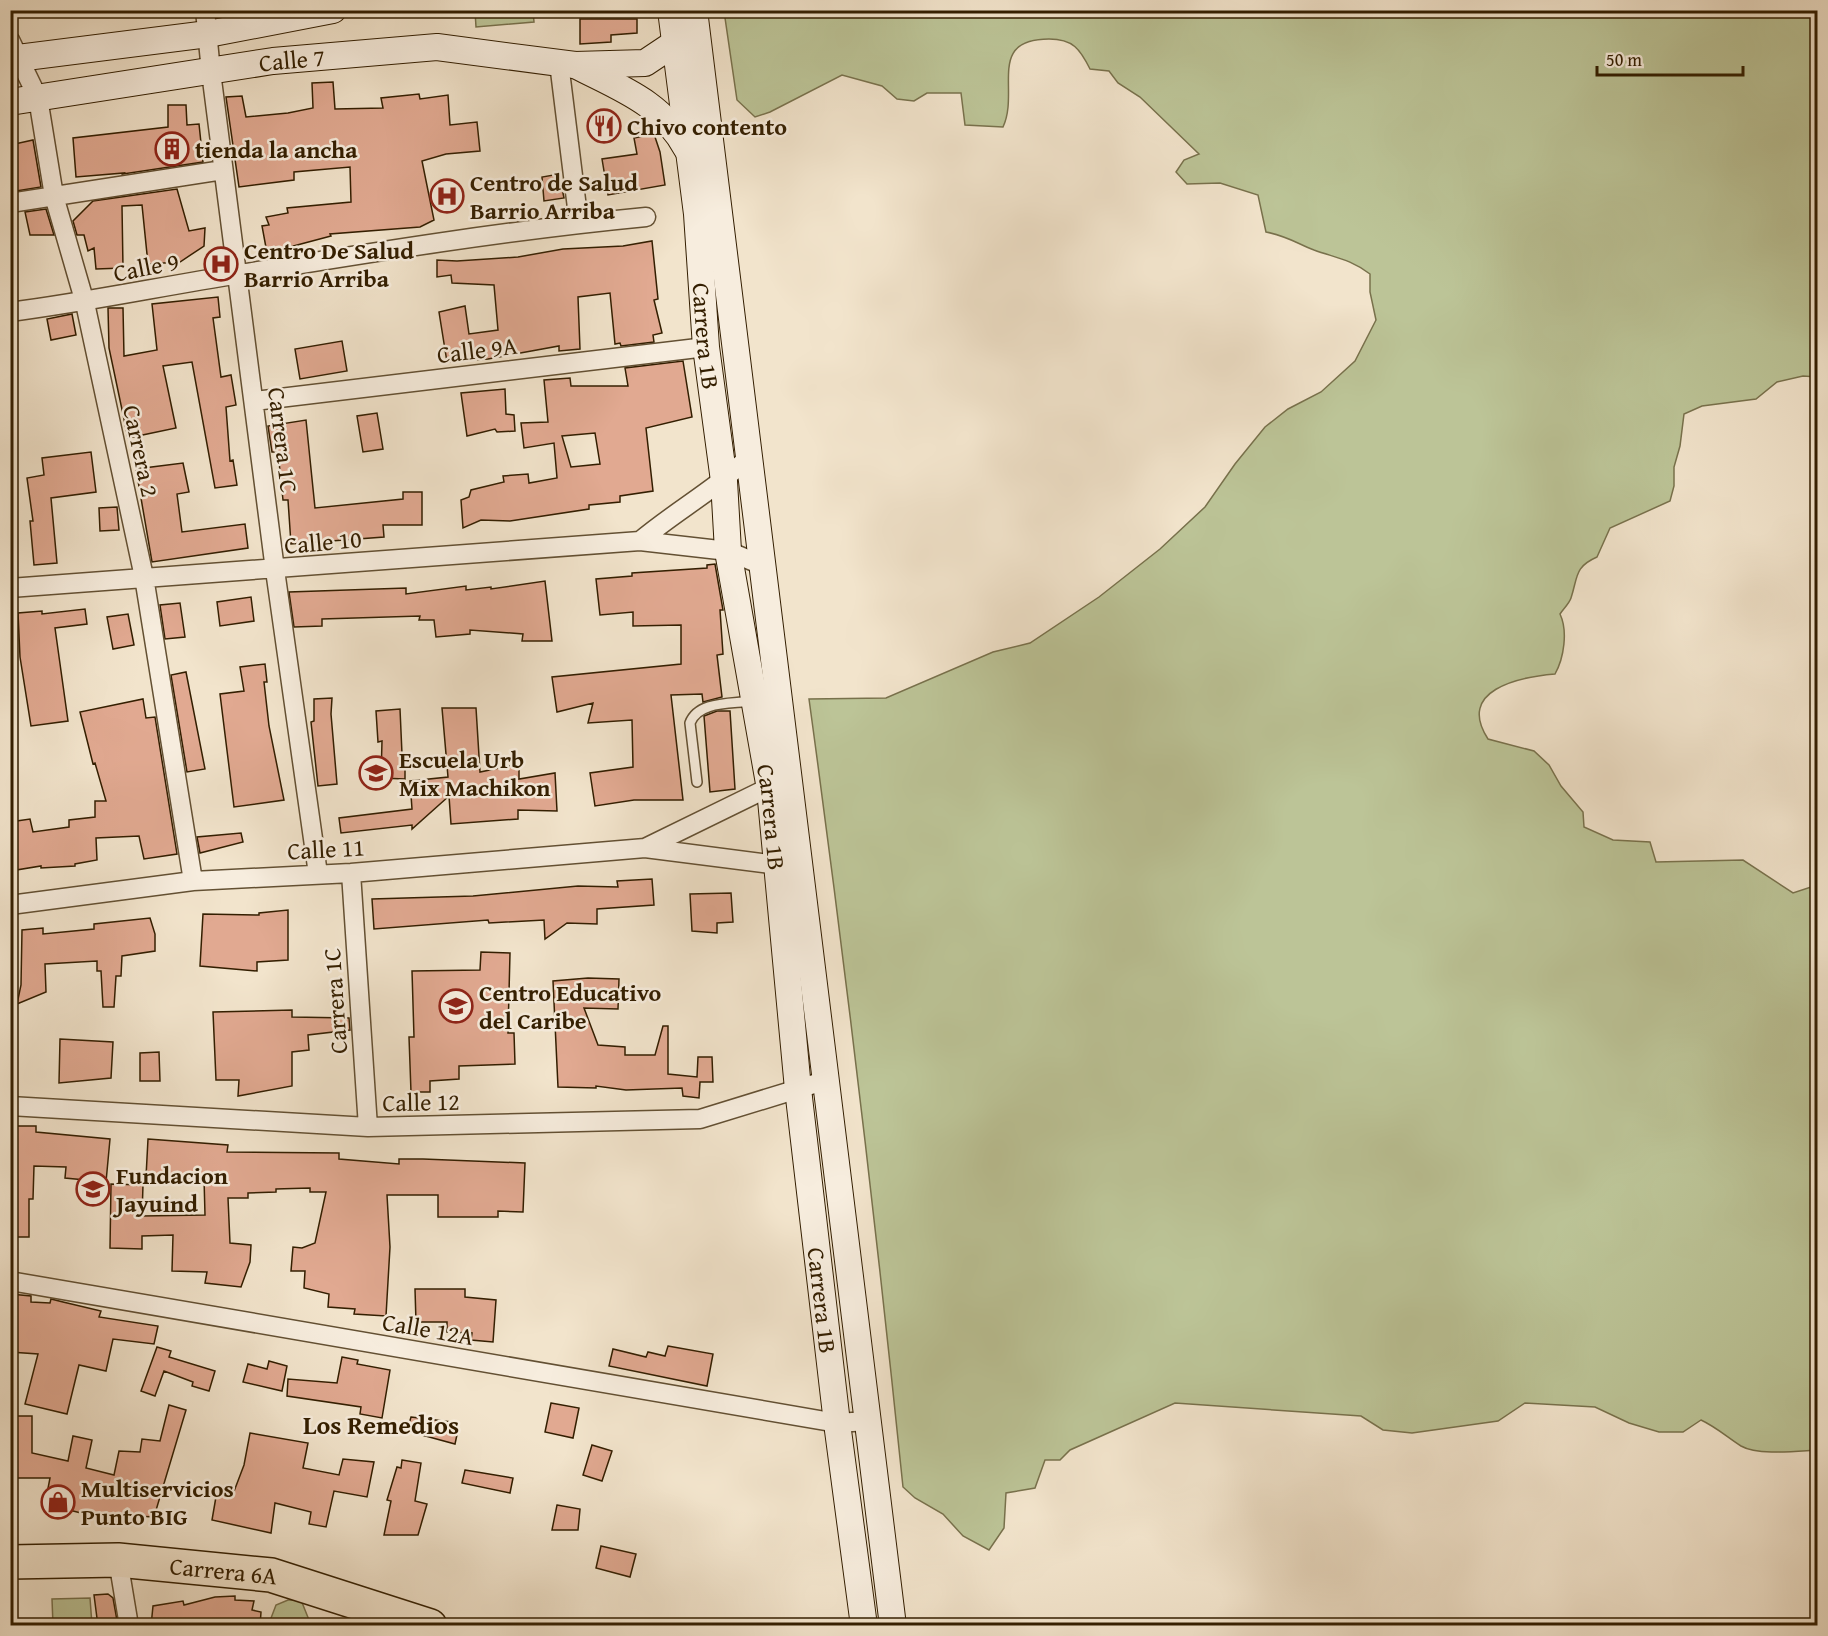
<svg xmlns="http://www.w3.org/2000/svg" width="1828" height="1636" font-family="'Gentium Book Plus',serif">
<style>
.green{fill:#bcc497;stroke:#78714c;stroke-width:1.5}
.building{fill:#e1a991;stroke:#331e00;stroke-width:1.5;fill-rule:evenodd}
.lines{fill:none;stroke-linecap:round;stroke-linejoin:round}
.lane-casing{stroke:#635033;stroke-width:12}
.street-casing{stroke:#635033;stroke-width:21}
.secondary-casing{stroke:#331e00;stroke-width:28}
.highway-casing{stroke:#331e00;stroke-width:36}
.lane{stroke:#f7edde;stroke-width:9}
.street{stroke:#f7edde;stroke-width:18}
.secondary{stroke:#f7edde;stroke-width:26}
.highway{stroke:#f2e4cc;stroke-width:33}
.labels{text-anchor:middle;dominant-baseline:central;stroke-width:5;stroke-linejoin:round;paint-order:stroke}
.street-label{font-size:24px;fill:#331e00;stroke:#f7edde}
.poi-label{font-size:24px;font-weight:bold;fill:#331e00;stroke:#f7edde;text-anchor:start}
.neighbourhood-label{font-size:26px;font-weight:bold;fill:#331e00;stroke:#f7edde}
</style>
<rect width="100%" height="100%" fill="#f2e4cc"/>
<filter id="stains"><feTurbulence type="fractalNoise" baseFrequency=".00333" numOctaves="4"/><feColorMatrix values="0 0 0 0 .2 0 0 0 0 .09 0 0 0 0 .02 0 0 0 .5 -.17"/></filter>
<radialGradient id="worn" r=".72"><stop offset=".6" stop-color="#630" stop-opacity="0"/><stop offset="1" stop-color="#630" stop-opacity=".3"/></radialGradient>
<path class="green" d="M475 11H533L534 22 476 27Z
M724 11H1817V377L1803 376 1777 382 1756 399 1702 406 1684 414 1680 446 1674 467V486L1670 501 1610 528 1597 557C1574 567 1578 577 1571 598 1569 604 1563 609 1560 614 1568 631 1564 658 1555 674 1519 677 1456 690 1488 739L1534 751 1549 765 1561 786 1583 812 1584 827 1613 840 1650 842 1656 862 1743 860 1793 893 1817 885V1450C1798 1451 1758 1456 1741 1446 1727 1437 1716 1427 1701 1420L1683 1432H1659L1629 1423 1595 1407 1525 1403 1498 1421 1412 1433 1383 1430 1361 1416 1175 1403 1070 1450 1060 1460H1045L1035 1488 1006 1493 1004 1528 989 1550 963 1536 943 1514 915 1498 903 1487C876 1224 845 962 809 699L886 698 993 652 1030 643 1099 597 1160 549 1205 507 1235 464 1265 427 1288 409 1321 392 1355 361 1376 320 1370 292V274C1350 259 1336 258 1314 250 1296 243 1287 236 1266 232L1258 195 1220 183 1187 184 1176 172 1184 160 1199 154 1140 97 1118 83 1109 71 1090 69C1080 49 1073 39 1049 39 986 39 1020 91 1003 127L965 125 961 93H927L914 101 897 99 882 86 842 75 770 112 755 117 737 100Z
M90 1598 92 1625H53L52 1599Z
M288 1600H301L311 1625 268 1626 276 1605Z"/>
<path class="building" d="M580 19H637V33L611 35V42L580 44Z
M333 82 335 109 383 108 381 98 419 94 420 99 448 95 450 125 477 122 480 151 446 154 422 161 434 220 420 227 330 234 331 236 267 253 262 226 269 225 266 217 288 213 287 208 351 202 350 167 294 172V180L239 187 226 97 242 96 246 117 288 113 313 108 312 83Z
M168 105H186L187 125 199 124 203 162 123 174 124 173 76 177 73 138 168 127Z
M654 134 660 152 665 185 608 195 602 159 637 154 634 138Z
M33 140 41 187 10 192V145Z
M559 174 564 198 544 201 542 177Z
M177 189 189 231 205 228 204 246 180 262 148 264 142 205 122 206 123 268 96 269 94 248 88 251 84 235H77L73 221 93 201Z
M46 209 54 235H30L25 212Z
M652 241 658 299 654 300 662 333 653 335 654 342 621 346 620 343 615 344 610 293 578 297 580 349 559 351V346L488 359 447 362 439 312 465 306 469 334 498 330 494 285 452 283 451 275 437 277V260L457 261 518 257 563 249 623 246Z
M218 297 220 317 213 318 221 377 231 375 236 405 226 407 230 461 233 460 237 485 215 488 192 362 163 366 176 428 128 438 109 348 108 308H123L124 356 157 350 152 304Z
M72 314 76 335 51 340 47 319Z
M342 341 347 371 300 379 295 349Z
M683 361 692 417 646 428 653 491 620 496V502L589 505V509L510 521 481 520 463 528 461 500 469 497 471 490 504 482 503 476 528 474 529 483 557 478 554 443 524 448 521 423 548 422 544 380 570 378 571 386H628L625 368ZM595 433 600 464 571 467 562 436Z
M505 389 506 414 514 415 515 431 497 432 495 429 467 436 461 393Z
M377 413 383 449 363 452 357 416Z
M306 420 315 508 403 499V492H422V525H383L384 537 291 544 288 500H283L278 452H272L268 426Z
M91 452 96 492 51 498 57 563 34 565 30 521H33L27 478 44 475 42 458Z
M183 463 189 492 177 494 182 532 245 524 248 548 152 562 136 469Z
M117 507 119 530 100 531 99 508Z
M715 564 723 610H720L723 654 717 655 722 697 703 702 702 694 671 695 683 800H634L595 806 590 773 633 767 632 720 588 723 593 703 557 712 552 677 681 664V625L633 626V612L600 615 596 579 632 576V573L707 568V565Z
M545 581 552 641H522L523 634 470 630V634L436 637 434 620H419L420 616 322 619V626L294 627 289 592 406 588V594L466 586V590L491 587V589Z
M251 597 254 621 220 626 217 602Z
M180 603 185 637 165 639 160 605Z
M85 609 87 624 55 628 68 721 31 726 20 657 18 613 42 611V614Z
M128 614 134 645 113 649 107 617Z
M265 664 267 682H264L269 726 284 800 234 807 220 694 244 691 240 667Z
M186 672 205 769 187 772 171 675Z
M332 698 331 714 337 784 318 786 311 722 314 721V699Z
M143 699 146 718 155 717 177 854 144 859 139 836 96 838 97 860 75 864V866L41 868V866L10 871V822L30 819 33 832 69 827V820L95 817V801H106L95 763 93 764 80 712Z
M442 708H476L480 772 519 764V779L555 773 557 811 518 810V819L451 824 449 796 412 829V825L341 833 339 818 412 809 410 781 448 777Z
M400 709 402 754H405V779L381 778 382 741 378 742 376 711Z
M717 711H730L735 789 710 792 704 716Z
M241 833 243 842 200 853 197 837Z
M652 879 654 905 597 909V924L567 923 545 939 544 920 489 923 488 920 374 929 372 899 473 896 578 886 618 887 617 881Z
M731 893 733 922 717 923V933L692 931 690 894Z
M288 910V960L257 962V971L200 966 203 914 259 915V913Z
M150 918 155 934V951L122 956 121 976H116L114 1007H103L101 971H97V961L45 964 46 992 17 1004 21 985 22 930 43 928V934L94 929V924Z
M481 952 510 953 508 1033H514L515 1064 459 1066V1079L430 1081V1092H411L409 1037H414L412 971 480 970Z
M588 978 619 979 618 1009 584 1008 598 1045 625 1047V1055H655L663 1026H668V1074L697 1077 698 1057H712L713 1082H700L699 1098 683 1096 682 1088 626 1090 596 1086V1088L558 1087 553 981Z
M292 1010V1017L349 1018 350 1030 308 1035 309 1050 292 1052V1086L238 1096 239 1080H216L213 1012Z
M60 1039 113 1042 111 1078 59 1083Z
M159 1052 160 1081H140V1053Z
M15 1126H36V1132L110 1139 106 1182 65 1178 66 1167 34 1166 33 1199H29V1237H10Z
M148 1139 228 1145 227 1152 339 1153V1159L399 1164V1159H423L525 1163 523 1212 498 1211V1217H438V1195H387L390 1247 386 1316 354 1314 355 1309 328 1307 329 1294 304 1288 305 1271H291L293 1247 302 1248 315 1243 326 1192H310V1188L276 1189V1192L248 1193V1198H228L230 1243 251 1245 250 1262 241 1287 205 1283 207 1272 172 1271 173 1235 142 1236V1249L110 1248 111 1184 143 1185 142 1216 205 1215 204 1178 146 1177Z
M415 1289H465V1297L496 1300 493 1342 471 1340 472 1333 447 1332V1322H416Z
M10 1294 31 1296V1302L50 1303 51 1299 63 1302 101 1311 99 1317 158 1326 154 1344 113 1339 106 1371 79 1365 67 1414 25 1404 38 1354 10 1352Z
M668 1346 713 1354 707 1386 609 1366 613 1349 646 1357 648 1352 665 1356Z
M157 1347 171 1351 169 1357 215 1371 209 1391 192 1386 193 1382 164 1371 155 1396 141 1391Z
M342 1357 358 1360 357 1364 390 1370 382 1418 360 1414 361 1407 287 1396 288 1379 337 1383Z
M269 1361 287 1366 282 1391 243 1382 248 1364 267 1369Z
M551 1403 579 1408 573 1438 545 1432Z
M169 1405 186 1410 154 1517 118 1515 117 1522 45 1504 50 1478H10V1416H32V1453L68 1461 73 1436 92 1440 86 1468 114 1475 119 1451 140 1452 142 1439 160 1441Z
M411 1417 451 1422 450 1428 458 1430 455 1444 407 1431Z
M250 1433 308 1443 303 1468 339 1475 343 1459 374 1462 367 1497 334 1491 326 1527 309 1524 311 1512 275 1503 271 1533 212 1520 217 1491 233 1494 244 1465Z
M592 1445 612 1451 602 1481 583 1475Z
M402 1460 421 1463 415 1501 427 1504 418 1535H384L391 1501 387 1500 397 1467 401 1468Z
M465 1470 513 1478 510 1493 462 1483Z
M557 1505 580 1509 578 1530H552Z
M601 1546 636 1554 630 1577 596 1568Z
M108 1594 113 1598 118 1626H98L94 1595Z
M235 1596V1600L254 1601 252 1610 261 1612 260 1626H151L153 1606 183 1601 184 1605 215 1597Z"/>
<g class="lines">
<g class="lane-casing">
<path id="lane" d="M697 782 690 723C698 701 731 704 751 701"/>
</g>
<g class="street-casing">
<path id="street" d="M205 10 211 72 275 570 318 874
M10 40 38 98 54 196 85 303 144 577 193 881
M559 63 579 224
M10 203 223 170
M10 312C88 302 163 286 240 274 374 252 510 230 646 217
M254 401 706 347
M640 541C677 510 715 490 750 456
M10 588 640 541 728 551 764 566
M645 848 778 783
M351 873 368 1127
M10 905 193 881 351 873 645 848 778 865 788 864
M10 1106 368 1127 700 1119 827 1080
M10 1281 837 1423 868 1421
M118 1560 129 1626"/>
</g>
<g class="secondary-casing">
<g id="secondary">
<path id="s1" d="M671 10 697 214 706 347 724 481 728 551 770 789 798 1089 837 1423 864 1626"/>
<path d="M694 10 893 1626"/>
<path d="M10 59 208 34 333 10"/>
<path d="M577 66C622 89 662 103 687 149"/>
<path id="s2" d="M10 102 273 61 437 47 575 65 645 63 687 35"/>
</g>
</g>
<g class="highway-casing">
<g id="highway">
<path id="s3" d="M10 1562 118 1560 271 1575 430 1626"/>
</g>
</g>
<use href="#lane" class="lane"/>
<use href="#street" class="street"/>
<use href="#secondary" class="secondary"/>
<use href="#highway" class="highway"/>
</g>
<defs>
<g id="restaurant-ring" transform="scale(1.725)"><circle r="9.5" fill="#f7edde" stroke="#8f2418" stroke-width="1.5"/><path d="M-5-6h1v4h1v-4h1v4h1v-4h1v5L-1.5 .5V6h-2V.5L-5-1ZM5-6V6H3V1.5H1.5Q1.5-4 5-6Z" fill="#8f2418"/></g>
<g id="building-ring" transform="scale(1.725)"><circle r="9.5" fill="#f7edde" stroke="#8f2418" stroke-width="1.5"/><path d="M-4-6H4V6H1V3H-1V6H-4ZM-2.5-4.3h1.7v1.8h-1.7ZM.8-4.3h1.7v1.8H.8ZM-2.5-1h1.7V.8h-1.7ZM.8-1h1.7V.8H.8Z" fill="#8f2418"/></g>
<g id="hospital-ring" transform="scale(1.725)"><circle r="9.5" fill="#f7edde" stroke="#8f2418" stroke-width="1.5"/><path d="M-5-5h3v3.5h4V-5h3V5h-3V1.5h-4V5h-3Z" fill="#8f2418"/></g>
<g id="school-ring" transform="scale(1.725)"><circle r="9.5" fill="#f7edde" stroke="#8f2418" stroke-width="1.5"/><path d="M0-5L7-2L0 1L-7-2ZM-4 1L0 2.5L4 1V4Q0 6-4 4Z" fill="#8f2418"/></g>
<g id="shop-ring" transform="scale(1.725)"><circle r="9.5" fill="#f7edde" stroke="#8f2418" stroke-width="1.5"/><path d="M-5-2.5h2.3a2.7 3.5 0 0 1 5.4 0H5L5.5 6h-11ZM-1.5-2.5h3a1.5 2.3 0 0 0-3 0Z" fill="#8f2418"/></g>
</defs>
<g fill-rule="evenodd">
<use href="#restaurant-ring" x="604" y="126"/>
<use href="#building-ring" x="172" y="149"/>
<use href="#hospital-ring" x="447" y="196"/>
<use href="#hospital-ring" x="221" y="264"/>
<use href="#school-ring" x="376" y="773"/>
<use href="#school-ring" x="456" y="1006"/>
<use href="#school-ring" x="93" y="1189"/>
<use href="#shop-ring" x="58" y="1502"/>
</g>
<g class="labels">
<g class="street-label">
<text stroke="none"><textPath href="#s2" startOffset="285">Calle 7</textPath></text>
<text transform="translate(146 267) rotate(-11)">Calle 9</text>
<text stroke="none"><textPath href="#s1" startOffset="328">Carrera 1B</textPath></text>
<text transform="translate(477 350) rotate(-7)">Calle 9A</text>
<text transform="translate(283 440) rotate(83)">Carrera 1C</text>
<text transform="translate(141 451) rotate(78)">Carrera 2</text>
<text transform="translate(323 542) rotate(-5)">Calle 10</text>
<text stroke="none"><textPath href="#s1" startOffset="814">Carrera 1B</textPath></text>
<text transform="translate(326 849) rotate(-3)">Calle 11</text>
<text transform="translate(335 1001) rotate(-94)">Carrera 1C</text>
<text transform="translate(421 1102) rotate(-1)">Calle 12</text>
<text stroke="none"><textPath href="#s1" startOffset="1300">Carrera 1B</textPath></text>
<text transform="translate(428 1329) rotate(10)">Calle 12A</text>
<text stroke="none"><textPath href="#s3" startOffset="214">Carrera 6A</textPath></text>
</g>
<g class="poi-label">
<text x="627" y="126">Chivo contento</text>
<text x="195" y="149">tienda la ancha</text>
<text x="470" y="182">Centro de Salud<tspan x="470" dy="28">Barrio Arriba</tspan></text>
<text x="244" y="250">Centro De Salud<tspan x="244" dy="28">Barrio Arriba</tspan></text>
<text x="399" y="759">Escuela Urb<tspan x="399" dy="28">Mix Machikon</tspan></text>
<text x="479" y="992">Centro Educativo<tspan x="479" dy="28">del Caribe</tspan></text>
<text x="116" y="1175">Fundacion<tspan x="116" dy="28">Jayuind</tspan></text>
<text x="81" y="1488">Multiservicios<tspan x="81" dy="28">Punto BIG</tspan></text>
</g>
<g class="neighbourhood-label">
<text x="381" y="1424">Los Remedios</text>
</g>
</g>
<rect width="1828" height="1636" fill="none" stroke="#f2e4cc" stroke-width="36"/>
<rect x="12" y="12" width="1804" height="1612" fill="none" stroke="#331e00" stroke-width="3"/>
<rect x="18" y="18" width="1792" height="1600" fill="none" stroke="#331e00" stroke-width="1.5"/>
<path d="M1597 66v9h146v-9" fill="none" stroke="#331e00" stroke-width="3"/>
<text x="1606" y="66" font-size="18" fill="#331e00" stroke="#f7edde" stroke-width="4.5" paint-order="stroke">50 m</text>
<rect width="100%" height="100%" filter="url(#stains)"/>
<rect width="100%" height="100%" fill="url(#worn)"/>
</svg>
